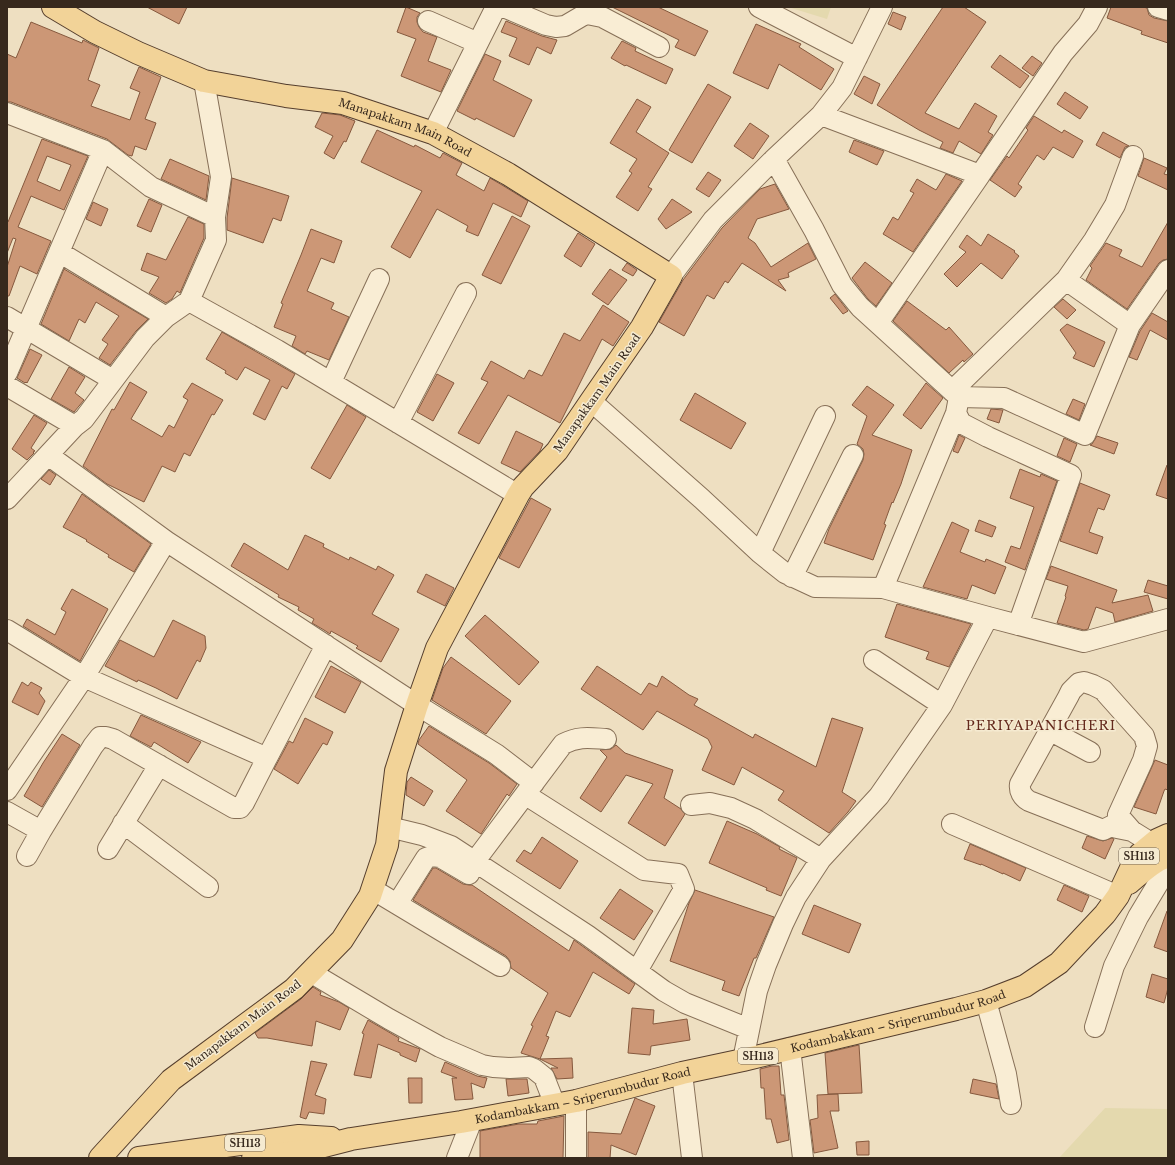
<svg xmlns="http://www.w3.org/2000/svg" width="1175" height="1165" font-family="'Libre Baskerville',serif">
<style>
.farmland{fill:#e4d9ae}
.building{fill:#cc9776;stroke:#86593e;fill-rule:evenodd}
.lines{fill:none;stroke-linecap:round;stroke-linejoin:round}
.minor-casing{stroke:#877058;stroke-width:22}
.major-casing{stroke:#553e2d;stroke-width:24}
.minor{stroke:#f9edd4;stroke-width:20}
.major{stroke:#f2d398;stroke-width:22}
.labels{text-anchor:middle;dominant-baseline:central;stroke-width:3;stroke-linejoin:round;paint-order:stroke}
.shield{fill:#f5ead0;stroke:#706353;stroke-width:1}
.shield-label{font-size:10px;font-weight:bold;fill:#37291d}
.street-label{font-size:11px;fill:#37291d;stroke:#f5ead0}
.quarter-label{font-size:13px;letter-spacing:1px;fill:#64291c;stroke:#f5ead0}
</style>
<rect width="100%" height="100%" fill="#eedfc1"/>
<path class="farmland" d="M788 7H831L827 19Z
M1105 1108 1168 1109V1158H1059Z"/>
<path class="building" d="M147 7H187L179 24Z
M406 7 420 13 417 17V22L419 27 423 32 437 37 428 61 451 70 441 92 401 76 416 39 397 32Z
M612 7H658L708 31 695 56 675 47 679 40Z
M943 7H964L986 22 925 113 959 129 975 103 997 116 988 132 993 135 981 154 959 141 953 153 940 148 943 142 919 130 877 105Z
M1111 7H1143L1147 8 1149 15 1154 18 1168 21V43L1141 34 1142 31 1107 18Z
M893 12 906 17 901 30 888 24Z
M506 21 542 36 557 40 551 54 537 47 529 65 509 56 517 38 501 32Z
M31 22 82 43 83 40 99 48 88 80 100 85 91 106 130 120 140 92 130 88 139 67 161 77 145 119 156 123 146 150 135 146 132 156 128 155 107 139 11 102H7V54L16 58Z
M756 24 801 44 799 47 834 69 821 90 779 64 768 89 733 73Z
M622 41 636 48 635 51 673 69 666 84 626 65 625 66 611 58Z
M485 54 501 61 493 80 532 100 514 137 476 118 475 120 457 111Z
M1000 55 1029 76 1020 88 991 67Z
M1032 56 1042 63 1033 76 1022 68Z
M864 76 880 84 872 104 854 94Z
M708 84 731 97 692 163 669 150Z
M1065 92 1088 107 1080 119 1057 104Z
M637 99 651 107 636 132 669 153 648 187 652 189 638 211 616 197 632 173 629 171 637 159 610 143Z
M322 113 340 115 355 121 346 142 344 141 334 159 324 153 333 136 315 127Z
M1034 116 1062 133 1064 130 1083 141 1073 158 1053 147 1044 160 1037 155 1018 184 1022 187 1015 197 990 180 1007 156 1009 158 1028 130 1026 128Z
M750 123 769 136 753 159 734 146Z
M377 130 414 147 415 145 440 158 443 153 462 163 456 175 484 191 490 178 502 185 528 201 521 217 493 203 478 236 466 231 468 226 437 209 410 258 391 247 422 191 361 162Z
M1103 132 1129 146 1125 147 1120 158 1096 145Z
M42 139 88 156 64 210 31 196 18 227 51 241 37 274 20 266 9 296H7V267L16 239 13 238 7 253V222H8ZM47 156 71 165 60 191 37 181Z
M854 140 884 151 877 165 849 152Z
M1144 158 1167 168 1164 174 1168 175V190L1138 176Z
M170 159 209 176 206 200 161 179Z
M708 172 721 180 709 197 696 189Z
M946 174 962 181 913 252 883 234 893 217 898 220 914 193 910 191 917 179 936 190Z
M232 178 289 196 281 221 273 218 263 243 227 230V218Z
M775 184 789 209 757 219 748 238 755 243 771 267 808 243 816 259 788 273 789 277 778 280 786 291 742 263 728 283 725 281 714 299 707 295 684 336 659 322 683 280 722 228 760 189Z
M149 199 162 205 151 232 137 226Z
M672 199 692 212 666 229 658 219Z
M93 202 108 209 101 226 86 219Z
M512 216 530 226 501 284 482 275Z
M188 217 204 224V238L180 293 177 291 172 299 166 303 149 293 159 277 141 270 147 253 166 260Z
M1168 222V259L1163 260 1159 263 1127 309 1086 280 1092 268 1090 266 1106 243 1122 250 1119 256 1142 267Z
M311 229 342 241 334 263 321 258 307 291 334 303 331 309 349 317 329 360 307 351 305 354 292 346 296 336 274 327 283 304 281 303 301 255Z
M578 233 595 244 581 267 564 256Z
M988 234 1015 251 1014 252 1019 256 1002 279 981 263 957 287 944 274 966 252 959 247 967 235 981 246Z
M865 262 892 283 876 306 868 299 852 278Z
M627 263 637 270 633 276 622 270Z
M64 269 148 319 136 331 110 365 99 358 108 344 102 340 119 316 96 302 85 323 79 319 69 341 41 324Z
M610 269 627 280 608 305 592 294Z
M835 294 848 311 843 314 830 298Z
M1063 299 1076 310 1067 319 1054 307Z
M907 301 946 330 949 327 973 354 964 362 963 360 949 373 893 321Z
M603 305 629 322 613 346 602 339 560 423 508 395 479 444 458 433 488 382 481 379 491 361 524 379 529 370 542 376 564 333 580 341Z
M1152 313 1168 322V340L1150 330 1137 360 1129 357 1140 331Z
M1067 324 1105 342 1094 367 1073 358 1076 353 1060 330Z
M222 332 295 374 287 389 282 386 265 420 253 414 270 380 245 367 237 380 225 373 226 371 206 359Z
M30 349 42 355 27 383 26 382 25 383 17 378Z
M69 367 85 377 75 393 84 400 74 412 51 399Z
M437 374 454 383 433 421 417 412Z
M130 382 147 392 131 419 162 437 169 425 174 428 188 400 183 397 192 383 223 400 214 415 212 414 190 456 184 453 175 472 162 466 144 502 107 484 83 466 112 409 114 410Z
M926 383 943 398 921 429 903 415Z
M867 386 894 405 872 435 912 450 901 484 893 503 892 502 884 524 886 525 873 560 824 543 829 529 863 460 864 454 863 449 857 444 867 416 852 405Z
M695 393 746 423 731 449 680 420Z
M1073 399 1085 404 1079 420 1066 414Z
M347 405 366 417 330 479 311 468Z
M991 409 1003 410 999 423 987 419Z
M34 415 47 423 31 448 35 451 33 452 34 453 27 460 12 449Z
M516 431 543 444 540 451 520 472 501 463Z
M959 435 965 438 958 453 953 451Z
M1097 436 1118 443 1114 454 1090 445 1092 444Z
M1064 438 1077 444 1070 462 1057 456Z
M1167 465H1168V499L1156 495Z
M1020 469 1040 477 1041 474 1057 481 1025 570 1005 562 1011 546 1020 549 1034 507 1010 498Z
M49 470 56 475 50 485 41 479Z
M1080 483 1110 495 1104 510 1098 508 1089 532 1103 537 1097 554 1060 541Z
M82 494 151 544 134 572 108 557 109 555 86 541 87 540 63 527Z
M531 498 551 509 519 568 499 558Z
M979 520 996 527 992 537 975 531Z
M952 522 969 530 960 552 985 562 986 559 1006 567 995 594 972 585 967 599 923 587Z
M305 535 324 544 323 547 349 560 350 557 376 570 378 566 394 575 372 614 399 629 381 662 356 648 358 646 331 631 330 634 324 630 312 623 314 619 298 610 299 607 278 597 279 595 231 566 244 543 288 570Z
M1051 566 1117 590 1112 603 1148 595 1153 611 1115 622 1113 613 1096 607 1088 629 1084 630 1057 623 1066 597 1065 596 1068 586 1046 579Z
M426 574 454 588 445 606 417 592Z
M1148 580 1168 586V599L1144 592Z
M72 589 108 609 80 661 23 626 27 619 55 635 66 612 61 609Z
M897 604 971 624 949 667 926 659 929 652 885 637Z
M485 615 539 662 519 685 465 636Z
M173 620 205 636 206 648 200 662 197 660 177 699 156 688 138 680 137 682 105 666 120 640 154 657Z
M451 657 511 701 486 734 443 707 432 700 443 668Z
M331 666 361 682 345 713 315 697Z
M597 666 641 695 649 683 657 687 662 676 689 695 698 699 694 705 753 738 755 734 816 767 832 718 863 728 842 792 856 801 848 812 829 833 778 800 784 791 742 767 734 785 702 770 712 747 708 739 657 711 643 730 581 689Z
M22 682 28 686 31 682 42 688 39 693 45 701 38 715 12 702Z
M141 715 201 742 188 763 154 742 151 747 130 736Z
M305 718 333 732 327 745 323 743 298 784 274 769 289 741 293 743Z
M429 726 489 763 517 784 509 796 507 794 481 834 446 811 467 780 418 744 419 740Z
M62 734 80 745 42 807 24 796 43 763Z
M616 745 625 753 673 770 664 798 681 809 685 814 665 846 628 823 653 784 626 775 601 812 580 798 607 757 600 750 611 749Z
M1155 760 1168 765V790L1165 789 1164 791 1156 814 1134 807Z
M411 777 433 791 424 806 406 795 407 782Z
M727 821 757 834 780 847 779 849 797 858 781 896 766 890 767 888 709 863Z
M1087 836 1103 841 1112 838 1114 839 1105 859 1082 848Z
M542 837 578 861 560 889 516 861 524 850 531 854Z
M970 844 1026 868 1020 881 1003 873V874L981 864V865L964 859Z
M433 868H436L463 884 469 885H472L569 951 574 940 635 984 629 994 593 972 570 1017 556 1011 546 1036 549 1037 540 1059 521 1053 533 1026 531 1025 548 993 511 968 510 961 506 956 413 900Z
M1064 885 1089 896 1082 912 1057 900Z
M620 889 653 911 634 940 600 918Z
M695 890 774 917 756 958H754L739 996 722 990 725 981 670 961 689 903Z
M814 905 861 924 849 953 802 934Z
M1167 911 1168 912V952L1154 947Z
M1152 974 1168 979V988L1164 1003 1146 997Z
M313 987 321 992 320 995 339 1002 349 1008 340 1030 316 1021 312 1046 267 1038H258L255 1033 301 999Z
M632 1008 654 1010 653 1024 687 1019 690 1040 651 1046 650 1055 628 1053Z
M368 1020 399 1038 398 1041 420 1049 416 1062 400 1055V1053L378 1044 371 1078 354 1075 364 1034 362 1033Z
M859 1045 862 1093 828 1094 825 1053Z
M572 1058 573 1078 557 1079 551 1068H558L540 1059Z
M311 1061 327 1064 315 1095 326 1099 324 1114 309 1112 306 1119 300 1117Z
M445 1062 477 1076 487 1078 484 1088 471 1083 473 1099 455 1100 452 1078H457L441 1072Z
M772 1066H779L781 1095H784L789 1140 777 1143 771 1119H766L764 1088H761L760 1069Z
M408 1078H422V1103H409Z
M506 1079H527L529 1093 508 1096Z
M973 1079 996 1084 999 1099 970 1093Z
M838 1094 839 1111H830L838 1148 814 1153 810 1120 818 1118 817 1095Z
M635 1098 655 1106 636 1155 611 1145 610 1158H588V1132L621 1134Z
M564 1116 563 1158H480V1131L519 1124H537L538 1121Z
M869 1141V1155H857L856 1142Z"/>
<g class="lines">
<g class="minor-casing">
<path id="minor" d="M759 7 857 58
M1158 7 1168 10
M428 21 478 43 433 133
M478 43 494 11 498 8H506L546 25 556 27 565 26 582 16 587 14 602 17 659 47
M204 81 221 177 215 217
M7 113 103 150 151 187 215 217 216 240 189 301
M821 115 980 175 1063 53 1088 24 1097 7
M774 159 814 230 842 285 860 307 959 397 1004 398 1085 435 1130 325
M59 252 166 317
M671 276 713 220 774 159 821 115 842 88 882 7
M1066 280 1130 325 1168 270
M7 317 113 380
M878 323 980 175
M7 373 103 150
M331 382 379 279
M7 386 75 426
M952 391 1066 280 1094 240 1115 205 1133 156
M959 397 956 413 961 423 988 437 1071 475 1018 625
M591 401 702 499 760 553 785 573 815 587 883 588 988 617 1084 642 1168 619
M398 423 466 293
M7 499 48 455
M166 541 48 455 75 426 84 419 145 338 166 317 189 301 277 350 518 495
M760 553 825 416
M792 577 853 455
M883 588 956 413
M7 630 84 677 267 758 326 645
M874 660 942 705
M1049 730 1090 752
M7 790 84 677 166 541 417 705 496 754 534 783
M526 795 644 870 678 874 684 889 637 971
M691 805 710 803 731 808 755 819 821 859
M7 812 41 831 93 746 100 737H106L113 739 234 808H240L244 803 267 758
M123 823 208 887
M952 824 1118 896
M389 827 422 835 451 846 587 935 664 991 685 1003 749 1029
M1132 831 1117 828 1113 825 1103 830 1098 828 1029 801C1022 797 1019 791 1020 784L1068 697 1071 691 1079 683 1084 682 1093 685 1103 690 1144 736 1147 746 1143 760 1118 815 1132 831 1153 844
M108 849 159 765
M27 856 41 831
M475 861 563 744C579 736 589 738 606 739
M372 889 500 966
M397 904 426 858 432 856 440 857 469 874
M310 972 389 1019 440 1047 482 1065 493 1067 510 1068 529 1067 534 1069 544 1077 555 1105
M986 1001 1006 1074 1011 1104
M1095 1027 1114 966 1138 917 1168 867
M790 1048 803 1158
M743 1060 757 991 766 965 783 924 796 897 821 859 879 796 942 705 988 617
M682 1073 692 1158
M576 1101V1158
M457 1158 472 1120"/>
</g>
<g class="major-casing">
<g id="major">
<path id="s1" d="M53 7 95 32 138 53 204 81 286 96 343 103 433 133 508 174 671 276 642 327 591 401 557 451 523 487 518 495 437 648 417 705 396 771 387 845 370 896 342 940 294 989 171 1080 100 1158"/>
<path d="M1129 883C1141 873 1153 861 1168 856"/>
<path d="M139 1158 299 1136 331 1138"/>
<path id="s2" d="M253 1158 304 1151 351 1139 461 1122 576 1101 682 1073 743 1060 956 1009 986 1001 1025 986 1059 963 1105 914 1118 896 1133 864 1140 854 1157 840 1168 835"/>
</g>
</g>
<use href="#minor" class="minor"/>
<use href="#major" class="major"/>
</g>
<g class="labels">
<g class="shield">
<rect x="1119" y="848" width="40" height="16" rx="3"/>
<rect x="738" y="1048" width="40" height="16" rx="3"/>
<rect x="225" y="1135" width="40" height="16" rx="3"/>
</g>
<g class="shield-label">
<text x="1139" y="856">SH113</text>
<text x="758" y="1056">SH113</text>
<text x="245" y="1143">SH113</text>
</g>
<g class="street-label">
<text stroke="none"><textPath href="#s1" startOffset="376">Manapakkam Main Road</textPath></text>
<text transform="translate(597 393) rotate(-55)">Manapakkam Main Road</text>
<text stroke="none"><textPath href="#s2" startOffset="660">Kodambakkam – Sriperumbudur Road</textPath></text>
<text transform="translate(243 1025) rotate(-37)">Manapakkam Main Road</text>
<text stroke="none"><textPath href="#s2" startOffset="336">Kodambakkam – Sriperumbudur Road</textPath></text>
</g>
<g class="quarter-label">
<text x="1041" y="725">PERIYAPANICHERI</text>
</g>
</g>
<rect width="1175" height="1165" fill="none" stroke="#37291d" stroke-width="16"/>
</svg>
